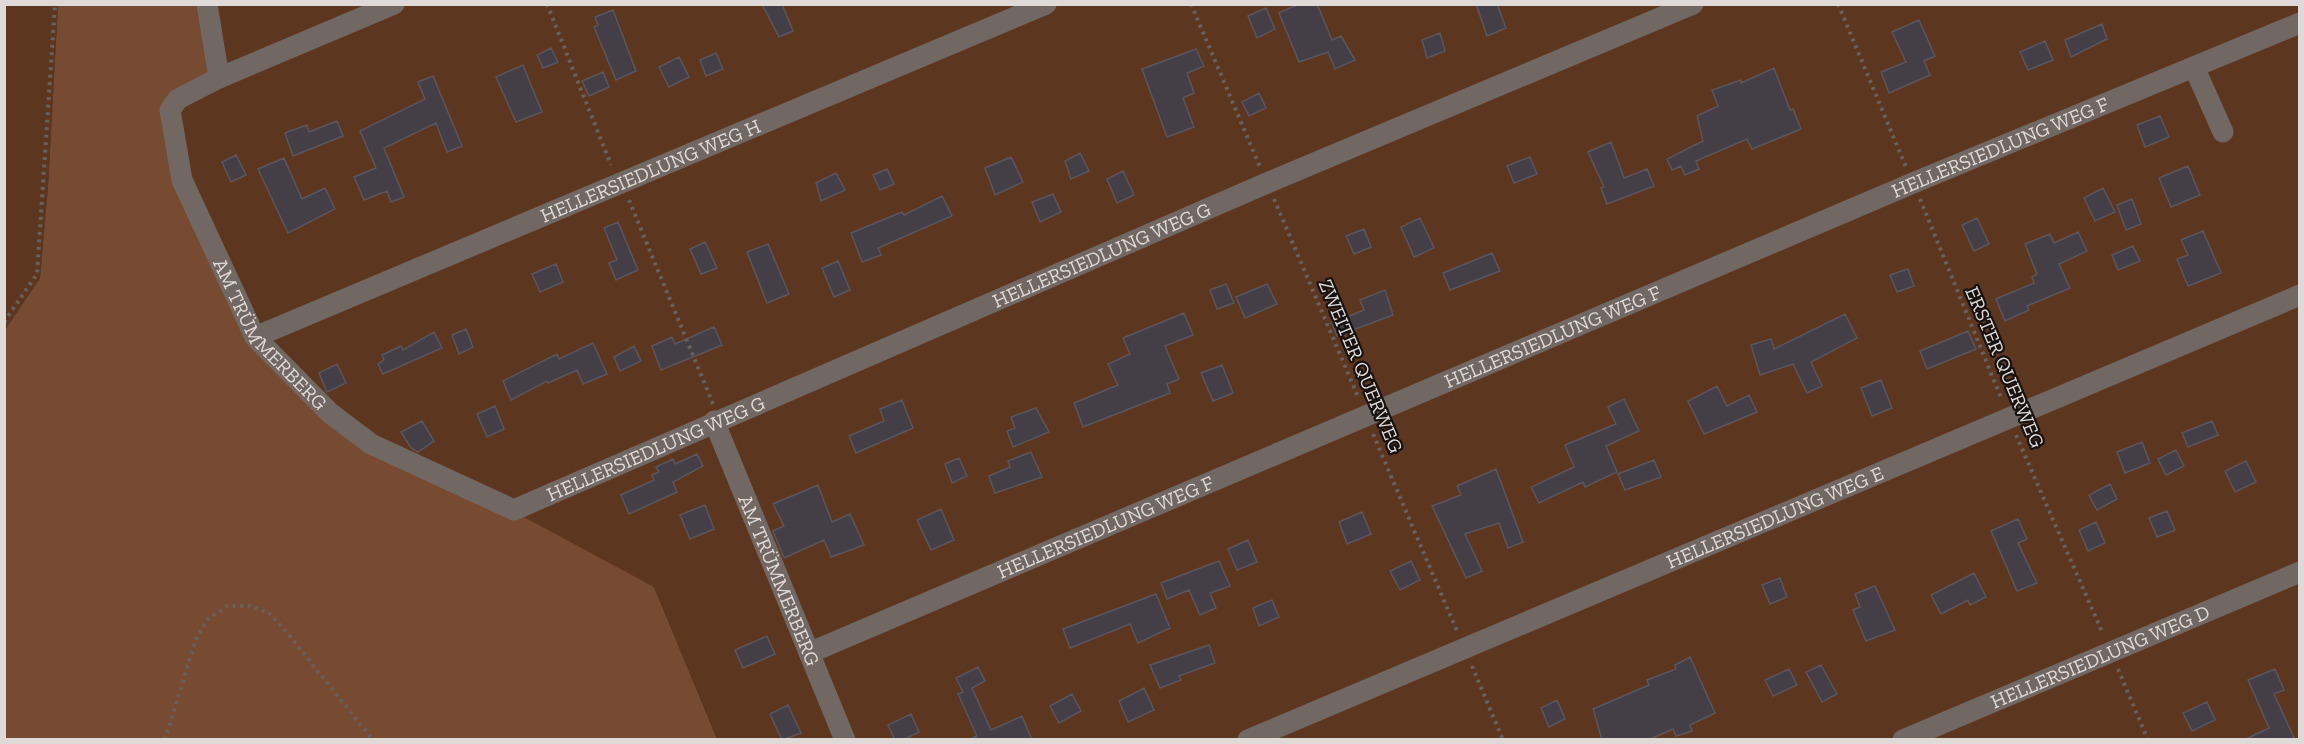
<svg xmlns="http://www.w3.org/2000/svg" width="2304" height="744" font-family="'Zilla Slab',serif">
<style>
.green{fill:#5d361f}
.forest{fill:#764b32}
.building{fill:#443e46;stroke:#5b565e;stroke-width:1.5}
.lines{fill:none;stroke-linecap:round;stroke-linejoin:round}
.path{stroke:#68605c;stroke-width:4;stroke-dasharray:3 4.5;stroke-linecap:butt}
.minor{stroke:#726863;stroke-width:21}
.labels{text-anchor:middle;dominant-baseline:central;stroke-width:4.5;stroke-linejoin:round;paint-order:stroke}
.street-label{font-size:20px;fill:#dfdad7;stroke:#161210}
</style>
<rect width="100%" height="100%" fill="#312824"/>
<path class="green" d="M5 5H58L48 187 40 278 5 330Z
M207 5H2299V739H717L654 587 371 444 255 337 182 180 178 99Z"/>
<path class="forest" d="M58 5H207L219 78 178 99 182 180 255 336 330 413 654 587 717 739 5 740V330L40 278 48 187Z"/>
<path class="building" d="M762 4H782L793 31 779 37Z
M1299 4H1317L1332 40 1341 36 1355 60 1335 69 1328 52 1299 62 1279 13Z
M1476 4H1497L1506 28 1487 36Z
M1266 8 1275 29 1257 38 1248 16Z
M613 10 636 71 616 80 594 27 598 25 595 17Z
M1919 20 1935 56 1924 61 1930 75 1889 93 1881 72 1906 62 1892 32Z
M2102 24 2107 39 2071 57 2065 40Z
M1440 33 1445 51 1427 58 1422 40Z
M2045 41 2053 60 2028 70 2020 52Z
M551 48 558 62 543 68 537 55Z
M1196 49 1204 66 1187 73 1194 93 1183 98 1194 127 1167 137 1142 69Z
M716 53 723 69 706 76 700 60Z
M679 57 689 77 669 87 659 67Z
M523 65 542 112 516 122 496 77Z
M1774 68 1790 110 1793 109 1801 129 1752 149 1747 139 1696 161 1699 169 1685 175 1681 166 1672 170 1667 159 1703 141 1697 116 1718 106 1712 90 1741 80V83Z
M603 72 609 87 589 96 582 81Z
M433 76 462 146 447 152 436 123 384 148 404 197 391 202 387 191 364 200 354 177 376 168 360 131 425 99 418 82Z
M1259 93 1266 108 1249 116 1242 102Z
M2160 116 2169 137 2145 147 2137 125Z
M337 121 343 136 293 156 285 133 307 125 309 132Z
M1611 142 1624 178 1647 169 1654 186 1607 204 1601 188 1604 187 1588 152Z
M1080 153 1089 171 1071 179 1065 161Z
M236 155 246 175 231 182 222 162Z
M1011 157 1023 182 995 195 985 168Z
M1530 157 1537 174 1514 183 1507 166Z
M284 158 302 199 325 188 335 209 288 233 258 169Z
M2188 166 2200 195 2171 207 2159 178Z
M887 169 894 184 880 190 873 175Z
M1123 171 1134 195 1117 203 1107 179Z
M836 173 845 190 821 201 816 183Z
M2103 188 2115 212 2095 221 2084 198Z
M1053 194 1061 212 1040 222 1032 202Z
M942 196 952 216 878 248 881 255 862 262 851 233 902 212 904 215Z
M2132 199 2141 224 2126 230 2117 205Z
M1420 218 1434 248 1414 257 1401 227Z
M1977 218 1989 244 1974 251 1962 225Z
M618 222 638 270 616 280 609 263 617 260 604 228Z
M1364 229 1371 247 1354 254 1346 236Z
M2203 231 2221 273 2188 286 2177 259 2188 255 2181 240Z
M2078 232 2087 251 2059 264 2070 288 2027 306 2029 310 2005 321 1996 299 2034 283 2032 277 2037 274 2025 244 2050 234 2054 243Z
M705 242 717 268 701 274 690 249Z
M768 244 789 294 767 303 747 252Z
M2133 246 2140 261 2118 270 2112 255Z
M1492 253 1500 271 1450 290 1443 273Z
M838 261 850 290 834 297 822 268Z
M556 264 563 282 540 292 532 274Z
M1908 269 1914 286 1897 292 1890 275Z
M1226 284 1234 303 1217 309 1210 290Z
M1267 284 1277 304 1245 318 1236 297Z
M1385 290 1393 315 1337 336 1332 323 1364 310 1360 300Z
M1184 313 1193 335 1165 346 1179 379 1167 384 1170 393 1083 427 1074 403 1118 385 1108 364 1130 354 1123 338Z
M1845 314 1857 338 1811 362 1822 386 1807 393 1793 364 1760 375 1751 345 1771 339 1774 349Z
M714 327 722 345 661 370 652 346 672 337 675 344Z
M466 329 473 347 459 354 452 335Z
M1968 331 1976 349 1927 369 1920 351Z
M434 332 442 348 383 374 378 364 384 360 382 355 401 346 403 350Z
M593 343 607 374 583 384 577 370 548 383 547 381 511 400 503 381 557 354 559 359Z
M634 346 641 361 620 371 614 357Z
M337 364 346 383 327 392 319 373Z
M1222 365 1233 393 1213 401 1201 373Z
M1881 380 1892 408 1872 416 1861 388Z
M1717 386 1727 406 1749 395 1757 412 1704 434 1688 401Z
M1624 399 1639 431 1606 446 1617 472 1585 487 1583 482 1539 503 1531 487 1574 467 1565 445 1616 424 1608 407Z
M902 400 913 428 856 453 849 436 884 421 880 409Z
M495 406 504 429 487 437 477 414Z
M1036 408 1049 432 1013 447 1007 431 1015 428 1011 417Z
M422 421 434 441 418 452 411 448 401 432Z
M2212 421 2218 435 2188 447 2182 433Z
M2142 442 2150 463 2125 473 2117 452Z
M2176 450 2184 466 2166 475 2158 459Z
M1031 452 1042 477 995 493 989 476 1010 467 1008 461Z
M697 454 703 466 673 482 677 492 629 514 621 495 654 480 652 475 659 472 656 467 673 459 675 464Z
M959 458 967 476 952 483 945 464Z
M1654 460 1661 477 1625 490 1618 474Z
M2246 461 2256 482 2235 492 2225 471Z
M1496 469 1523 542 1508 548 1499 523 1465 534 1482 571 1466 578 1432 506 1461 495 1457 486Z
M2110 484 2117 499 2097 510 2089 495Z
M818 485 832 522 850 514 864 545 831 557 824 540 784 558 773 531 784 526 773 504Z
M705 505 714 529 690 539 680 515Z
M941 509 954 540 931 550 917 520Z
M2167 511 2175 530 2157 537 2149 518Z
M1362 512 1371 534 1347 544 1339 522Z
M2018 519 2027 539 2018 543 2037 583 2017 591 1991 531Z
M2096 522 2105 543 2088 551 2079 530Z
M1248 540 1257 562 1237 570 1228 549Z
M1219 561 1230 586 1210 593 1216 608 1200 615 1189 590 1167 599 1161 583Z
M1411 561 1420 580 1400 590 1390 571Z
M1974 573 1986 597 1970 605 1968 600 1941 614 1931 595Z
M1780 578 1787 597 1770 604 1762 585Z
M1875 586 1895 630 1866 641 1853 610 1860 607 1855 594Z
M1156 594 1170 628 1138 643 1130 624 1070 648 1063 629Z
M1272 600 1279 617 1259 626 1253 608Z
M767 636 775 654 743 668 735 650Z
M1209 645 1215 663 1179 676 1181 680 1160 688 1150 665Z
M1690 657 1715 713 1690 725 1692 731 1676 736 1673 729 1648 740H1602L1593 709 1649 685 1647 680 1676 669 1675 665Z
M1821 665 1837 694 1822 702 1806 672Z
M978 667 985 681 972 688 991 730 1022 716 1032 740H968L977 736 958 694 963 692 956 678Z
M1789 669 1797 685 1773 696 1765 680Z
M2275 669 2284 690 2274 694 2295 740H2244L2269 728 2248 680Z
M1144 688 1154 710 1128 722 1119 701Z
M1072 694 1081 711 1059 723 1050 706Z
M1557 700 1565 719 1549 727 1541 708Z
M2207 702 2215 720 2192 731 2183 713Z
M788 705 801 733 782 740 770 714Z
M911 714 919 732 903 740H895L888 725Z"/>
<g class="lines">
<path class="path" d="M547 4 611 165
M1191 4 1260 167
M1838 4 1906 167
M1274 199 1359 399
M1920 199 2002 400
M629 200 713 404
M4 322 37 274 55 4
M1373 434 1457 631
M2016 435 2103 634
M1472 666 1503 740
M2118 669 2148 740
M165 740 196 639 208 619 227 606H250L269 613 288 634 373 740"/>
<g class="minor">
<path d="M207 4 219 78"/>
<path id="s1" d="M394 4 219 78 178 99 170 110 182 180 255 337 330 413 371 444 514 510 1267 183 1693 4"/>
<path d="M2194 67 2223 132"/>
<path id="s2" d="M255 337 1046 4"/>
<path id="s3" d="M714 421 845 740"/>
<path id="s4" d="M809 653 1913 183 2300 23"/>
<path id="s5" d="M1248 740 2300 295"/>
<path id="s6" d="M1903 740 2300 572"/>
</g>
</g>
<g class="labels">
<g class="street-label">
<text stroke="none"><textPath href="#s4" startOffset="1294">HELLERSIEDLUNG WEG F</textPath></text>
<text stroke="none"><textPath href="#s2" startOffset="429">HELLERSIEDLUNG WEG H</textPath></text>
<text stroke="none"><textPath href="#s1" startOffset="1450">HELLERSIEDLUNG WEG G</textPath></text>
<text stroke="none"><textPath href="#s1" startOffset="500">AM TRÜMMERBERG</textPath></text>
<text stroke="none"><textPath href="#s4" startOffset="808">HELLERSIEDLUNG WEG F</textPath></text>
<text transform="translate(1361 366) rotate(67)">ZWEITER QUERWEG</text>
<text transform="translate(2005 367) rotate(67)">ERSTER QUERWEG</text>
<text stroke="none"><textPath href="#s1" startOffset="964">HELLERSIEDLUNG WEG G</textPath></text>
<text stroke="none"><textPath href="#s5" startOffset="572">HELLERSIEDLUNG WEG E</textPath></text>
<text stroke="none"><textPath href="#s4" startOffset="322">HELLERSIEDLUNG WEG F</textPath></text>
<text stroke="none"><textPath href="#s3" startOffset="172">AM TRÜMMERBERG</textPath></text>
<text stroke="none"><textPath href="#s6" startOffset="214">HELLERSIEDLUNG WEG D</textPath></text>
</g>
</g>
<rect width="2304" height="744" fill="none" stroke="#dfdad7" stroke-width="12"/>
</svg>
